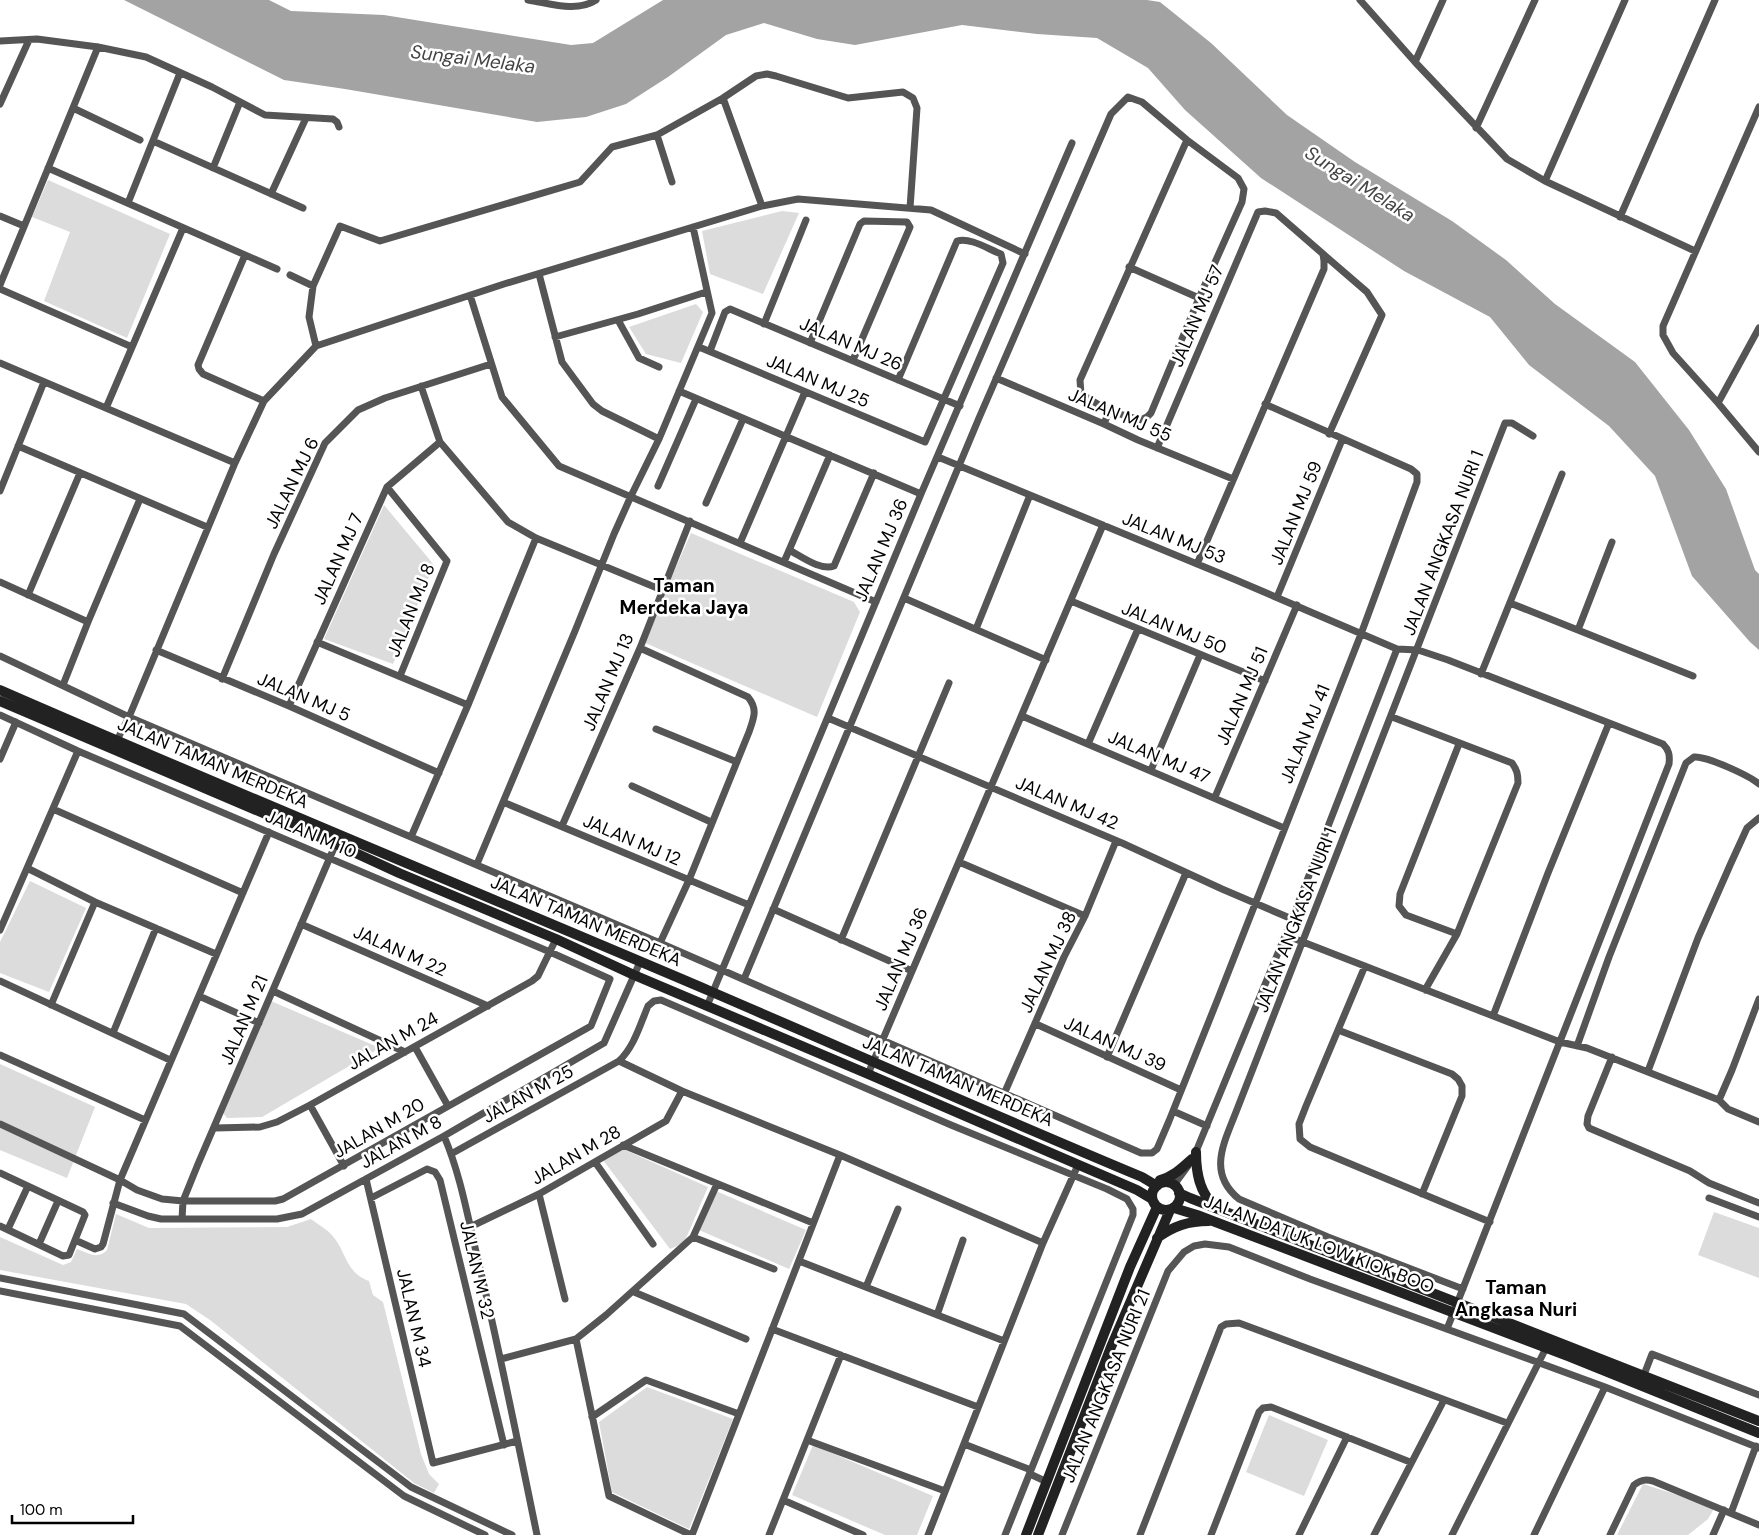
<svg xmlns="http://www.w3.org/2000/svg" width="1759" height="1535" font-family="'DM Sans',sans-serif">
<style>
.green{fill:#dcdcdc}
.water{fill:#a3a3a3}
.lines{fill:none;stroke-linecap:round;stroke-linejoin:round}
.street{stroke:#555;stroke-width:7}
.secondary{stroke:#222;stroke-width:10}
.labels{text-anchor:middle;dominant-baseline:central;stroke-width:5;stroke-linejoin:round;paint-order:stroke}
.street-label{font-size:18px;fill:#000;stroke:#fff}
.water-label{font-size:19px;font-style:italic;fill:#444;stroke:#fff}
.neighbourhood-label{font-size:19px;font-weight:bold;fill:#000;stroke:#fff}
</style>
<rect width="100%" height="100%" fill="#fff"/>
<path class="green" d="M48 180 170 234 127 338 44 301 70 232 32 217Z
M782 211 799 213 763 294 710 274 702 231Z
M696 304 703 312 681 363 646 354 629 327Z
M384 505 434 565 393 664 324 639Z
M691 533 854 602 860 612 817 717 643 642Z
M30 881 86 908 49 992 0 973V942Z
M271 1001 380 1048 262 1117 227 1118 223 1113Z
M0 1064 95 1107 67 1178 0 1150Z
M623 1149 708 1187 684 1243 670 1249 603 1160Z
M716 1191 806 1230 789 1269 699 1230Z
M1714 1212 1759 1228V1278L1698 1255Z
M116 1214 149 1228 287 1227 311 1219C317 1224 325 1228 330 1233 347 1250 344 1272 369 1281L373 1295 383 1302 421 1454 429 1474 439 1484 434 1493 414 1483 210 1320 186 1304 0 1270V1237L63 1265 71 1262 77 1249C88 1253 98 1260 107 1250Z
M647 1387 733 1419 689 1529 612 1492 599 1422Z
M1269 1415 1328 1440 1304 1496 1246 1472Z
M813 1445 933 1496 917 1535H885L792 1495Z
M1643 1484 1715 1507 1708 1519 1688 1535H1617Z"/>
<path class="water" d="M124 0H269L291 11 384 15 571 45 593 43 663 0H1147L1160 2 1211 43 1287 115 1355 162 1452 221 1506 260 1555 304 1635 362 1689 430 1726 489 1755 570 1759 574V650L1750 642 1692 576 1655 476 1609 426 1529 365 1490 317 1404 271 1261 178 1185 110 1148 68 1097 38 1037 34 962 25 855 45 817 39 764 23 726 35 668 77 626 104 586 117 537 122 345 89 284 80Z"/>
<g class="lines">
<path class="street" d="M528 0C549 3 576 13 596 0
M1360 0 1415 62 1507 159 1545 181 1695 251
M0 41 37 39 98 47 146 57 212 87 265 115 333 119 337 122 339 127
M1415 62 1443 0
M723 98 762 206
M0 104 29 40
M1759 107 1663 326V335L1673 353 1718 403 1759 452
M73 108 140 140
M1476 128 1535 0
M657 135 672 182
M153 141 303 208
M48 168 277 269
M213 168 240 102
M1545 181 1625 0
M271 194 306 118
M128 203 180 73
M0 216 24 226
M1620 217 1715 0
M1323 254 1367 292 1382 315 1329 434
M245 255 198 365 199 369 203 374 264 401
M1129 267 1199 298
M539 274 562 362 593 404 602 411 659 439
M290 275 313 286
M0 285 98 47
M0 289 132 347
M470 295 502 397 559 466 876 602
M618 320 639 358 659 367
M764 324 806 220
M555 337 638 314 706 292
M810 343 860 224 864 221 907 222 910 227 853 360
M316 346 309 317 313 286 340 226 380 241 580 182 612 147 657 135 723 98 756 76 767 74 776 76 848 98 903 92 913 98 917 108 910 208
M699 347 925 442 1003 263 1001 254C988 249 970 237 957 241L898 380
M710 351 725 312 730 309 960 406
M0 363 235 463
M996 378 1104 424 1138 440 1233 479
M421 386 440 442 508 522 536 538 662 590
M679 391 921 494
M1718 403 1759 328
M106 408 183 228
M1109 411 1081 394 1080 380 1187 140
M18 446 207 527
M1157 448 1258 212 1265 211 1276 213 1323 254 1324 261V269L1197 564
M938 457 1236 580 1397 649 1418 650 1448 660 1663 744C1669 750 1670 755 1669 764L1447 1329
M658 486 696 399
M387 487 447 561 400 676
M0 491 44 382
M706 503 743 419
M740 543 805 392
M789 550C801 556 820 571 834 566L874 473
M784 562 830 455
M0 582 88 622
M28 595 80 473
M1277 597 1342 440
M904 598 1046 660
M1071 601 1265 681
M1510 603 1693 676
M976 629 1030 495
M1578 630 1612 542
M317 642 468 705
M640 648 748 697C758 709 754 718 749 732L689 880 660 943
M156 650 289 706 439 773
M0 656 129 717 660 943 1141 1153H1152L1157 1149 1169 1121 1217 1001 1361 634 1417 482V474L1411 469 1265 404
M1481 674 1562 474
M222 679 274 554 325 443 358 410 385 398 491 364
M63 685 88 622 140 499
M289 706 387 487 440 442
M0 715 78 751 550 952 610 979 591 1026 283 1199 275 1201H183L162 1199 137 1190 120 1180 0 1124
M1022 716 1284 828
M1392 717 1512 763C1517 770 1518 774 1518 783L1457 934 1425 990
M828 718 1122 843 1222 889 1292 919
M656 729 737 762
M115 744 129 717 235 463 264 401 316 346 504 284 693 227 762 206 798 199 931 210 1025 254
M1088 744 1138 629
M0 759 16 722
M1151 770 1200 655
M632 786 711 822
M1215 797 1297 605
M503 802 749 905
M53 809 243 893
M562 826 640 648 690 521
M411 837 468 705 536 538
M959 862 1085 916
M477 864 575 631 614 534 631 496 659 439 712 313 693 227
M27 868 95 902 216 954
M773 909 912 971
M301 924 488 1006
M0 930 78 751
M1457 934 1406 915 1399 906 1400 894 1459 744
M1285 935 1560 1042 1587 1048 1719 1100 1728 1109 1759 1122
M841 940 949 683
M1365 966 1306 1106 1299 1124 1300 1139 1310 1147 1490 1222
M744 979 979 418 1111 114 1128 97 1142 102 1187 140 1238 178 1244 189 1242 202 1199 298 1151 413 1147 417 1141 420 1109 411 1104 424
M0 981 170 1060
M273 991 405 1052
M199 996 259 1023
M51 1005 95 902
M707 1006 921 494 1072 143
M1493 1016 1548 873 1609 723
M1036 1024 1181 1090
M1338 1030 1452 1074 1458 1079 1462 1086V1096L1422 1194
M113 1033 156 928
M1577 1046 1609 957 1686 763 1694 757C1707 756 1750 776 1759 784
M415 1047 448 1106
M0 1055 145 1120
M1107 1057 1186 873
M1612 1057 1588 1116 1587 1124 1589 1128 1690 1171 1709 1183 1759 1203
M619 1061 682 1091 840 1155 1043 1243
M1648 1071 1698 938 1731 863 1747 828 1759 818
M868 1074 1103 525
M1004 1094 1064 957 1085 916 1116 841
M1719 1100 1732 1070 1759 999
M310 1105 344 1166
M1173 1111 1207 1126
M215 1128 260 1127 277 1122 310 1105 532 981 538 976 556 939
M444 1136C461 1176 468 1219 478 1260 500 1352 518 1443 537 1535
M623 1145 813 1223
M451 1154 619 1061C634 1047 640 1025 648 1006L654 1001 661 1000 951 1125 1107 1189 1127 1199 1133 1209V1215L1005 1535
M1195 1154 1292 919 1397 649
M595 1162 653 1244
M0 1173 83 1212 85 1215 69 1255 63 1256 0 1226
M366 1179 433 1463 517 1441
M1174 1185 1188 1166
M539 1194 565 1299
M371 1198 427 1169 435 1172 440 1180 504 1445
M1709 1198 1759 1217
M113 1203 148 1216 161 1219H277L302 1214 444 1136 604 1043 640 962
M182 1219 183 1201 198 1164 337 841
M470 1227 539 1194 666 1121 682 1091
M8 1229 28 1186
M693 1237 774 1269
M75 1240 95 1249 101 1247 103 1244 120 1180 269 832
M39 1244 58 1201
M799 1261 1004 1341
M0 1278 184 1314 411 1487 512 1535
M866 1287 898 1209
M1463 1289 1328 1237 1239 1199C1207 1173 1224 1143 1236 1112L1505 423H1512L1533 436
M0 1291 180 1326 404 1496 485 1535
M634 1292 746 1339
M937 1315 963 1240
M772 1329 978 1407
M576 1339 609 1496 691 1535
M501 1359 576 1339 606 1315 693 1237 717 1184
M1642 1380 1652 1354 1759 1395
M592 1417 646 1380 739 1414
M807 1440 945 1491
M964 1444 1031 1470
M1030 1474 1047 1482
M783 1500 863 1535
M1731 1513 1756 1446
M692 1535 840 1155
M769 1535 841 1355
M928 1535 1043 1243 1078 1165
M1062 1535 1168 1271 1184 1252 1194 1246 1205 1244 1229 1247 1310 1279 1605 1387 1759 1448
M1140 1535 1221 1327 1226 1324 1239 1323 1507 1423
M1211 1535 1259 1412 1263 1408 1271 1407 1410 1462
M1299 1535 1347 1437
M1374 1535 1444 1400
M1452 1535 1547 1346
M1534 1535 1605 1387
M1610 1535 1634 1485C1641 1480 1645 1479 1653 1481L1759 1525
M1713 1535 1724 1510"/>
<path class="secondary" d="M0 690C236 793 475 891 712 992 856 1054 998 1117 1142 1177L1157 1186
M0 701 336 844 399 873 556 939 634 975 868 1074 1137 1190 1152 1199
M1196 1152C1196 1172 1199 1193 1215 1206
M1160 1180C1173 1177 1182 1168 1192 1159
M1152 1196a14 14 0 1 1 28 0a14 14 0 1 1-28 0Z
M1179 1193 1190 1198 1759 1421
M1174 1208 1197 1215 1568 1356 1759 1433
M1157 1238C1174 1226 1188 1221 1209 1221
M1026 1535 1130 1267 1157 1207
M1038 1535 1111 1347 1170 1210"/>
</g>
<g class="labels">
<g class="street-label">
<text transform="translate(1197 316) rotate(-67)">JALAN MJ 57</text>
<text transform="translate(851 344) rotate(23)">JALAN MJ 26</text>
<text transform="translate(818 381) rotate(23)">JALAN MJ 25</text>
<text transform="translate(1120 415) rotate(23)">JALAN MJ 55</text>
<text transform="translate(292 483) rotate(-64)">JALAN MJ 6</text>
<text transform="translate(1296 513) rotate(-68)">JALAN MJ 59</text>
<text transform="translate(1174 538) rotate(22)">JALAN MJ 53</text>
<text transform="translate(1443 543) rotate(-69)">JALAN ANGKASA NURI 1</text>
<text transform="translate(881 550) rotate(-67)">JALAN MJ 36</text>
<text transform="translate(338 559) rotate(-66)">JALAN MJ 7</text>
<text transform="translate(411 610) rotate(-68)">JALAN MJ 8</text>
<text transform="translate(1174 628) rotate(22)">JALAN MJ 50</text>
<text transform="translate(608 682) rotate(-67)">JALAN MJ 13</text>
<text transform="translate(1242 696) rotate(-67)">JALAN MJ 51</text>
<text transform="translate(304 697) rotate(23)">JALAN MJ 5</text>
<text transform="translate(1305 734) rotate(-68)">JALAN MJ 41</text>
<text transform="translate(1159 757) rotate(23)">JALAN MJ 47</text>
<text transform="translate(213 763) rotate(23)">JALAN TAMAN MERDEKA</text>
<text transform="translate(1067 803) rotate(23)">JALAN MJ 42</text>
<text transform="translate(311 834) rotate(23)">JALAN M 10</text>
<text transform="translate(632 840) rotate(23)">JALAN MJ 12</text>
<text transform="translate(1296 920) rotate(-69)">JALAN ANGKASA NURI 1</text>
<text transform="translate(586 921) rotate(23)">JALAN TAMAN MERDEKA</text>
<text transform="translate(400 951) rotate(24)">JALAN M 22</text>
<text transform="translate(901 959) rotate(-67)">JALAN MJ 36</text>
<text transform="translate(1048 962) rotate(-65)">JALAN MJ 38</text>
<text transform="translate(244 1020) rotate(-67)">JALAN M 21</text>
<text transform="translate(393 1041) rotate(-29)">JALAN M 24</text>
<text transform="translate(1115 1044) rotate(24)">JALAN MJ 39</text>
<text transform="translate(958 1081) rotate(23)">JALAN TAMAN MERDEKA</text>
<text transform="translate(528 1094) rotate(-29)">JALAN M 25</text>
<text transform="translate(379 1128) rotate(-30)">JALAN M 20</text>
<text transform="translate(401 1142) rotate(-29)">JALAN M 8</text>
<text transform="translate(576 1155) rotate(-30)">JALAN M 28</text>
<text transform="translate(1319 1244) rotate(21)">JALAN DATUK LOW KIOK BOO</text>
<text transform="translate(477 1270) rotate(77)">JALAN M 32</text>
<text transform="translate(414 1318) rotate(77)">JALAN M 34</text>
<text transform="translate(1106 1386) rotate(-68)">JALAN ANGKASA NURI 21</text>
</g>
<g class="water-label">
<text transform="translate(473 59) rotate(7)">Sungai Melaka</text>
<text transform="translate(1360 184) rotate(32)">Sungai Melaka</text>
</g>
<g class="neighbourhood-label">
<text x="684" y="585">Taman<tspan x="684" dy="22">Merdeka Jaya</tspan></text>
<text x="1516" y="1287">Taman<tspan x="1516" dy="22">Angkasa Nuri</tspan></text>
</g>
</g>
<path d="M12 1515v8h121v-8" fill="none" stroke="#000000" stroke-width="2.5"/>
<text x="20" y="1515" font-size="15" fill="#000000" stroke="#ffffff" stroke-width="4" paint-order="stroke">100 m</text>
</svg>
